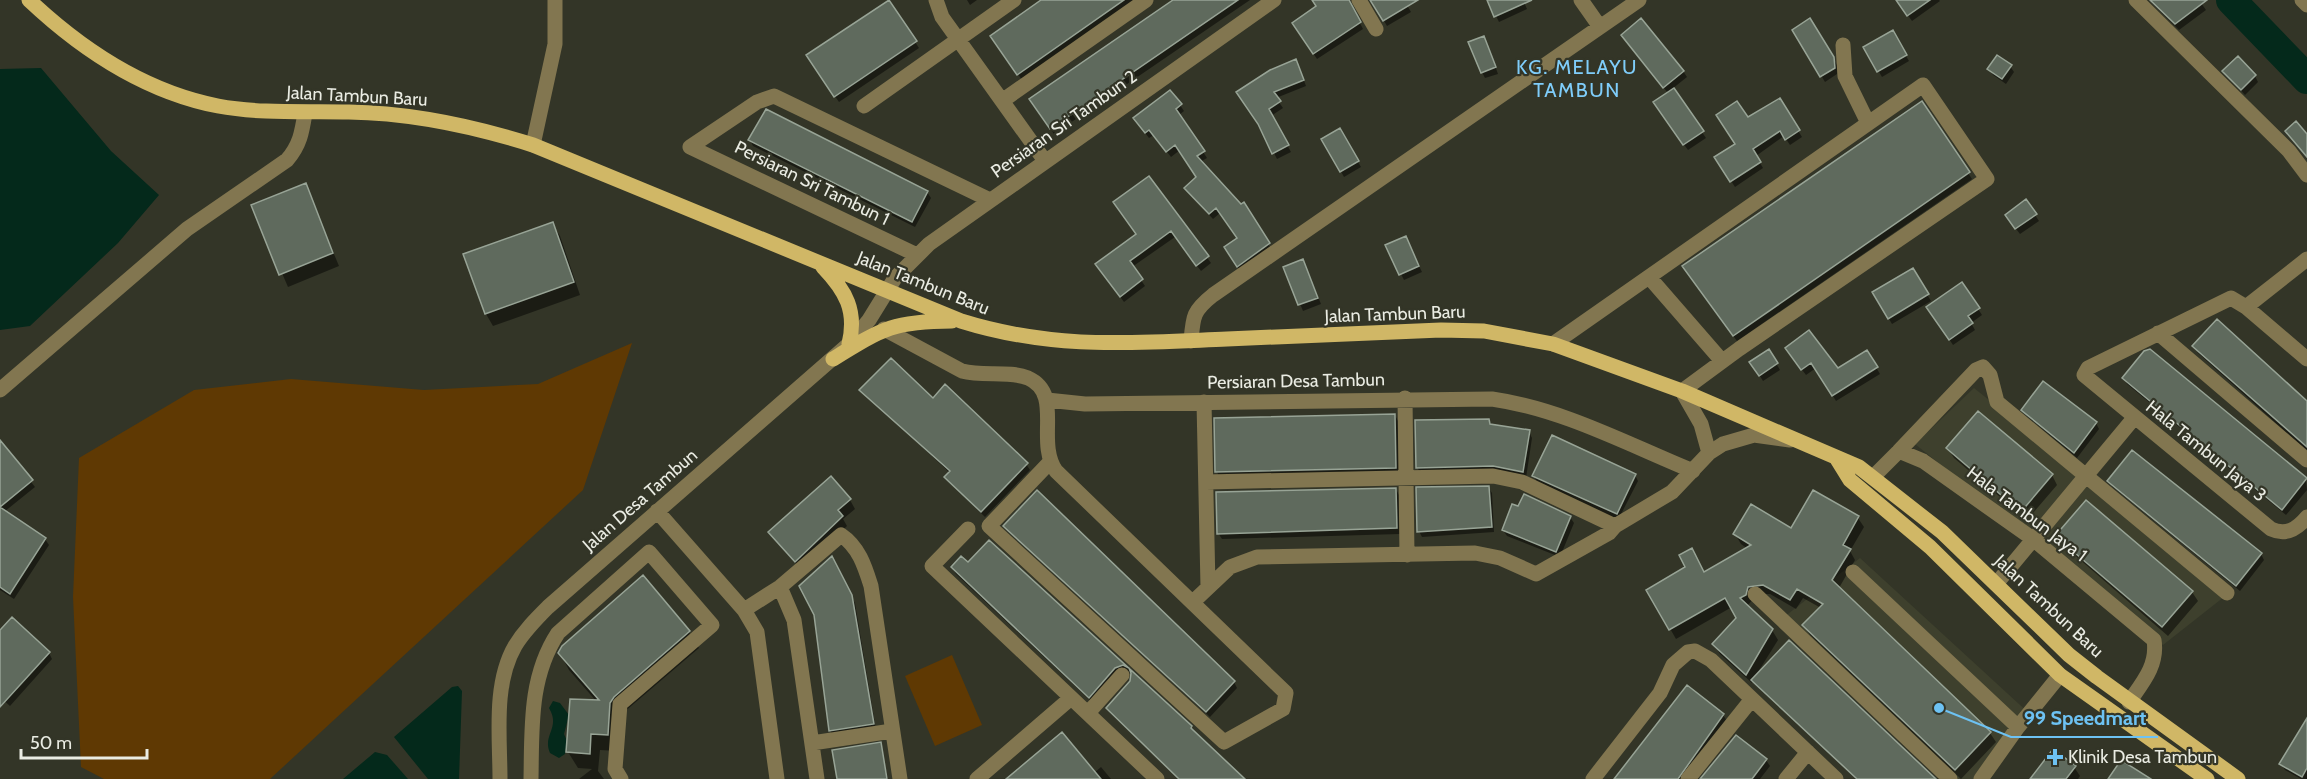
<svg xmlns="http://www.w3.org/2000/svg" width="2307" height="779" font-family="Cabin,sans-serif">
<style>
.built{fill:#3e402d}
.green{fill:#5f3903}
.water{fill:#04291b}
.shadow{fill:#0007}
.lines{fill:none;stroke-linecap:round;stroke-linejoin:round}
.river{stroke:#04291b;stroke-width:30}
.building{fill:#5f6a5d;stroke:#98a496;stroke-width:1.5}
.minor{stroke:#827650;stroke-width:15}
.major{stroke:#d0b766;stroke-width:15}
.poi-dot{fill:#6dc2f3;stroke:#333527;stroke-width:2}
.labels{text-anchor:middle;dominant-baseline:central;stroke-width:4.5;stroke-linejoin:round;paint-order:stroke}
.street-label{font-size:18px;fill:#eaece3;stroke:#333527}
.poi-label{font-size:18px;fill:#eaece3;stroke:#333527;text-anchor:start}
.neighbourhood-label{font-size:20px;letter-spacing:1.5px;fill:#7fcdfa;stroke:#333527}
.leader{fill:none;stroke:#6dc2f3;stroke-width:2}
.callout-dot{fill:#6dc2f3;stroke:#333527;stroke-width:2}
.callout-label{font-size:20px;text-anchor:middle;font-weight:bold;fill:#6dc2f3;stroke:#333527;stroke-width:4.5;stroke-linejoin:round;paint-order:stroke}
</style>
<rect width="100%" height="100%" fill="#333527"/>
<path class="built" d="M1974 388 2229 593 2163 645 1915 444Z
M1860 558 2032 716 1985 779H1950L1784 617Z"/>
<path class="green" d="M632 343 583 490 270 779H104L81 767 73 597 79 458 194 390 291 379 424 390 538 384Z
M952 655 982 725 935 746 905 676Z"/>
<path class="water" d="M41 68 111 151 159 195 118 243 30 326 0 330V69Z
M458 686 462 691 459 779H428L394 737 452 687Z
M553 701 560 703 569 715 564 734 567 741 565 754 559 758 550 753C542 735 561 728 549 708Z
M375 752 387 755 408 779H343Z"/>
<path class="shadow" d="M967 0H977L970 5Z
M1044 0H1136L1022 80 995 42Z
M1175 0H1250L1054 134 1034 105Z
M1314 0H1348L1363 29 1317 59 1297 29 1317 7Z
M1372 0H1404L1411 12 1387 26Z
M1488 0H1523L1527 9 1499 22Z
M1897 0H1939L1940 1 1912 21Z
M2149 0H2199L2206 10 2179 30Z
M888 1 919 48 839 102 811 62Z
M1810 20 1837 65V74L1825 82 1794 30Z
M1892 32 1909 61 1882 77 1865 48Z
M1626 41 1683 71 1687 77 1672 89 1706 138 1688 150 1658 109 1668 93Z
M1487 43 1498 74 1485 78 1482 72Z
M2010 66 2014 72 2006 84 1993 75 1989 69Z
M1299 67 1306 86 1276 98 1283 108 1271 116 1291 152 1277 159 1261 127 1242 99Z
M2224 71 2255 76 2258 82 2245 95Z
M1779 100 1802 137 1790 145 1784 136 1756 156 1763 168 1735 187 1716 158 1737 144 1748 120Z
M1922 103 1972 179 1737 341 1687 273Z
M1180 105 1184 111 1179 115 1207 158 1200 162 1241 206 1244 205 1272 250 1241 272 1229 254 1239 239 1220 213 1213 219 1190 194 1186 188 1198 177 1180 150 1171 157 1154 135 1149 138 1139 125Z
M1339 130 1361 167 1344 177 1323 139Z
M750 140 927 192 931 198 915 227 753 146Z
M1149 178 1211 263 1201 271 1175 237 1132 267 1145 286 1124 302 1101 271 1137 235Z
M305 185 339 266 288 287 253 206Z
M2035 215 2039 221 2020 234 2010 221Z
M552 224 560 236 580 295 493 326 486 314 465 255Z
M1408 244 1422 272 1404 280 1387 246Z
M1303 261 1321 304 1303 311 1285 268Z
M1912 270 1931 301 1892 324 1874 293Z
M1962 284 1982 315 1971 323 1975 330 1953 345 1932 313Z
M2194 347 2307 403V451L2198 353Z
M2149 350 2306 480 2307 490 2286 515 2127 384 2124 378Z
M1769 351 1780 370 1763 381 1752 363Z
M1867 352 1880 374 1836 401 1816 368 1806 375 1790 354 1837 370Z
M861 390 933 400 1026 464 1030 470 985 517 950 483 946 477 950 473Z
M2023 410 2096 423 2099 429 2077 458 2027 416Z
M1979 413 2052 475 2057 485 2027 520 1954 458 1948 449Z
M1395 415 1398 421 1399 474 1220 478 1217 472Z
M1489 420 1492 426 1529 432 1532 438 1526 478 1421 474 1417 467Z
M0 442 35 487 4 512 45 539 49 545 14 599 0 590Z
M1635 475 1638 481 1618 520 1537 482 1534 476Z
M2109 481 2261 554 2264 560 2240 591 2113 487Z
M1488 487 1492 493 1494 532 1422 537 1419 531Z
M1396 489 1399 495 1400 534 1222 539 1218 533Z
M850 500 855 509 843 519 847 526 801 570 770 532Z
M2087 502 2192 592 2198 601 2168 636 2063 545 2057 536Z
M1570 517 1574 523 1560 557 1507 536 1503 530Z
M1858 518 1864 527 1850 551 1855 560 1839 588 1990 733 1996 742 1961 779 1810 635 1804 626 1821 608 1803 598 1796 609 1770 594H1758L1746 607 1772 630 1778 640 1758 672 1934 779H1856L1753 680 1752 683 1720 654 1714 644 1738 618 1732 607 1676 639 1648 590 1704 574 1748 549 1741 544 1735 534 1791 530Z
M1005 526 1234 682 1237 688 1210 717Z
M990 542 1191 727 1242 779H1179L1111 714 1107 708 1131 682 1133 673 1128 671 1093 703 956 574 952 568 968 564Z
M831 558 855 603 876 730 833 736 830 730Z
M0 632 49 653 52 659 10 706 0 697Z
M689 632 699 648 623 713 617 751 600 750 598 771 604 779H579L592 769 578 768 568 752 597 702 569 670 560 653Z
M1687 687 1723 715 1727 721 1683 779H1614Z
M2307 721V779H2301L2285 770 2281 764Z
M880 744 888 779H839Z
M1766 760 1770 766 1760 779H1702Z
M1101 767 1111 779H1008L1094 773Z
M2074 767 2080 776 2078 779H2032Z"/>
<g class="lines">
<path class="river" d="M2231 0 2307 79"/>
</g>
<path class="building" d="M889 0 917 41 834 97 806 55Z
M1041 0H1124L1017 75 990 36Z
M1173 0H1238L1050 129 1029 99Z
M1312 0H1349L1361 22 1313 54 1292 23 1316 6Z
M1370 0H1418L1383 21Z
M1487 0H1532L1494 17Z
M1896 0H1930L1907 16Z
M2150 0H2207L2175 24Z
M1641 18 1684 71 1663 88 1621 35Z
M1810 18 1834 57 1835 68 1820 77 1792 30Z
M1893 30 1907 55 1877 72 1863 47Z
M1484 36 1496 67 1481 73 1468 42Z
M1997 55 2012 65 2002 79 1987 69Z
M2238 56 2256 75 2241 90 2222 71Z
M1296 59 1304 80 1274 92 1281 101 1269 109 1289 145 1272 154 1258 124 1236 92 1270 70Z
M1674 88 1704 131 1683 145 1653 102Z
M1170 90 1182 104 1176 109 1205 151 1197 156 1241 204 1244 202 1270 243 1237 267 1224 247 1237 238 1216 208 1209 214 1184 188 1196 177 1175 145 1166 152 1149 130 1145 133 1133 118Z
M1780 98 1800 130 1785 140 1780 131 1753 149 1761 162 1730 182 1714 157 1735 144 1716 115 1737 101 1748 117Z
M1922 101 1970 172 1733 336 1682 266Z
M766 109 928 191 912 222 748 140Z
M2296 121 2307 134V157L2285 131Z
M1340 128 1359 161 1340 172 1321 139Z
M1149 176 1209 256 1196 266 1171 231 1130 261 1143 279 1120 297 1095 264 1136 234 1113 202Z
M306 183 333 253 279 275 251 205Z
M2026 199 2037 214 2015 229 2005 215Z
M553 222 574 282 485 314 463 254Z
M1406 236 1419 266 1399 275 1385 245Z
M1303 259 1318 298 1298 305 1283 267Z
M1913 268 1929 294 1888 319 1872 292Z
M1962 282 1980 308 1968 316 1973 323 1949 340 1926 307Z
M2217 319 2307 401V447L2192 346Z
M1809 330 1838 368 1867 350 1878 367 1832 396 1811 363 1801 370 1785 348Z
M1769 349 1778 363 1759 376 1749 362Z
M2150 349 2307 478 2282 510 2122 378 2144 351Z
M891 358 933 398 945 384 1028 463 981 512 944 477 950 471 859 390Z
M2043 381 2097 422 2074 453 2021 410Z
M1978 411 2053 474 2021 512 1946 448Z
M1395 414 1396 468 1215 472 1214 418Z
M1489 419 1490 424 1530 430 1523 472 1493 466 1416 468 1415 420Z
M1552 435 1636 474 1617 514 1532 476Z
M0 440 33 480 0 507Z
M2132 450 2262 553 2236 586 2107 481Z
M831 476 851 499 838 510 843 516 795 562 768 532Z
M1489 486 1492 527 1417 532 1416 487Z
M1396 488 1397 528 1217 534 1216 492Z
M1037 490 1235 681 1206 712 1003 526Z
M1813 490 1859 516 1843 545 1851 549 1832 580 1991 732 1955 770 1802 625 1823 604 1797 589 1790 600 1763 585 1748 587 1746 595 1740 598 1773 629 1746 675 1712 644 1736 618 1725 598 1669 630 1646 590 1685 567 1679 555 1692 548 1704 572 1751 545 1733 534 1751 504 1791 528Z
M1524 494 1571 516 1556 552 1502 530 1512 504 1518 506Z
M2086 500 2193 591 2162 627 2055 536Z
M0 507 46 538 10 594 0 587Z
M989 540 1192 726 1191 728 1245 779H1179L1106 708 1130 681 1131 673 1129 668 1123 665 1115 668 1089 698 951 567 961 556 968 562Z
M832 556 852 595 874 724 829 731 814 615 799 586Z
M643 575 690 631 614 697 610 703 608 735 591 734 590 754 566 752 570 699 599 700 558 653 562 646Z
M12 617 50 652 0 707V630Z
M1789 640 1936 779H1857L1751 680Z
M1687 685 1724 714 1678 779H1614Z
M2307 718V768L2302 777 2279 764Z
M1062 732 1101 779H1006Z
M1736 735 1767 759 1752 779H1700Z
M881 742 887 779H837L832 750Z
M2053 749 2076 766 2066 779H2030Z
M2121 760 2151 779H2108Z"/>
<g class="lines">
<path class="minor" d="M936 0 942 17 1045 161
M1359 0 1376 29
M1581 0 1600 27
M2136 0 2289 151 2307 175
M2302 0 2307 5
M1843 45 1845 76 1868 123
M1002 101 1146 0
M864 106 1014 0
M533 145 555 44V0
M690 147 757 102 774 96 990 200
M690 147 917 255
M1649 277 1722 361
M2246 307 2307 259
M884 329 962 371C983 377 1008 370 1028 378 1064 394 1035 441 1056 471L1286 693 1283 709 1224 742 989 526 1050 462
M2158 333 2307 460
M1191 341C1193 316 1193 311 1213 295L1639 0
M1553 344 1923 85 1987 179 1739 349 1682 391 1701 424 1709 453
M2307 359 2246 307 2231 298 2088 368 2084 375 2271 529C2286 536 2297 529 2307 517
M0 390 187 229 287 160C300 145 302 132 305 113
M1405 398 1407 555
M1047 400 1085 404 1492 399C1562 409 1627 444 1693 471
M1204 402 1208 587
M1899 451 1976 370 1983 367 1990 375 1997 402 2227 593
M1874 476 1899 451 1923 461 2033 539 2154 640C2158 665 2143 682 2129 702
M1206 482 1493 476 1522 482 1615 526
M657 511 744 610 757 632 777 779
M968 529 932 566 1157 779
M1853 572 2018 727
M1996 584 2134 418
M780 587 794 620 817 779
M1755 594 1950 779
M1194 601 1230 567 1257 557 1475 553 1500 558 1536 574 1609 533 1615 526 1672 492 1709 453 1723 444 1754 435 1790 440
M744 610 780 587 841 535C859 547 865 567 871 586L900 779
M1088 713 1122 675
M812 743 892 731
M500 779C500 737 493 684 515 646 524 631 536 619 548 607L849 344 869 320 895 278 929 244 1274 0
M531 779C532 728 529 677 558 633L649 552 712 625 620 704 615 769 621 779
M977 779 1071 698
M1593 779 1660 693 1673 665 1688 652 1695 651 1711 660 1836 779
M1688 779 1752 699
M1786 779 1808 752
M1981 779 2018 727 2060 675"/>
<path class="major" d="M29 0C81 49 146 92 218 106 261 114 306 111 349 112 413 113 473 126 533 145L961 321C1054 350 1131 343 1227 339 1298 336 1369 333 1441 330L1484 331 1553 344 1682 391 1859 467 1942 532 2069 655 2097 677 2238 779
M823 267C846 291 857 311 849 344
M833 359C882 329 893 321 952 321
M1837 459 1850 480 1930 547 2060 675 2207 779"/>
</g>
<path class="poi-dot" d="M2052 748h6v6h6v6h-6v6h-6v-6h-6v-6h6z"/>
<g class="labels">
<g class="street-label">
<text transform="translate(357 96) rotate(3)">Jalan Tambun Baru</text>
<text transform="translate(1064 124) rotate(-35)">Persiaran Sri Tambun 2</text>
<text transform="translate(812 183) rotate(26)">Persiaran Sri Tambun 1</text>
<text transform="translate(923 283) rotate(22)">Jalan Tambun Baru</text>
<text transform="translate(1395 314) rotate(-2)">Jalan Tambun Baru</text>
<text transform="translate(1296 381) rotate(-1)">Persiaran Desa Tambun</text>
<text transform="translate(2206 451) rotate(39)">Hala Tambun Jaya 3</text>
<text transform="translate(640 500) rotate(-41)">Jalan Desa Tambun</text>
<text transform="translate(2027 514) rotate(37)">Hala Tambun Jaya 1</text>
<text transform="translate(2049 606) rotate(43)">Jalan Tambun Baru</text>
</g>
<g class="poi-label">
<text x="2068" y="757">Klinik Desa Tambun</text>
</g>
<g class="neighbourhood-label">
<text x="1577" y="67">KG. MELAYU<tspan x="1577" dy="23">TAMBUN</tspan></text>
</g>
</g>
<path class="leader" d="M1939 708L2011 737H2158"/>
<circle class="callout-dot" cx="1939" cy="708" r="6"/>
<g class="callout-label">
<text x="2085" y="725">99 Speedmart</text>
</g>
<path d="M21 749v9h126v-9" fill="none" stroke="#eaece3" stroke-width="3"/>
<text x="30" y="749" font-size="18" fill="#eaece3" stroke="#333527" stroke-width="4.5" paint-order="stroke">50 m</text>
</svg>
